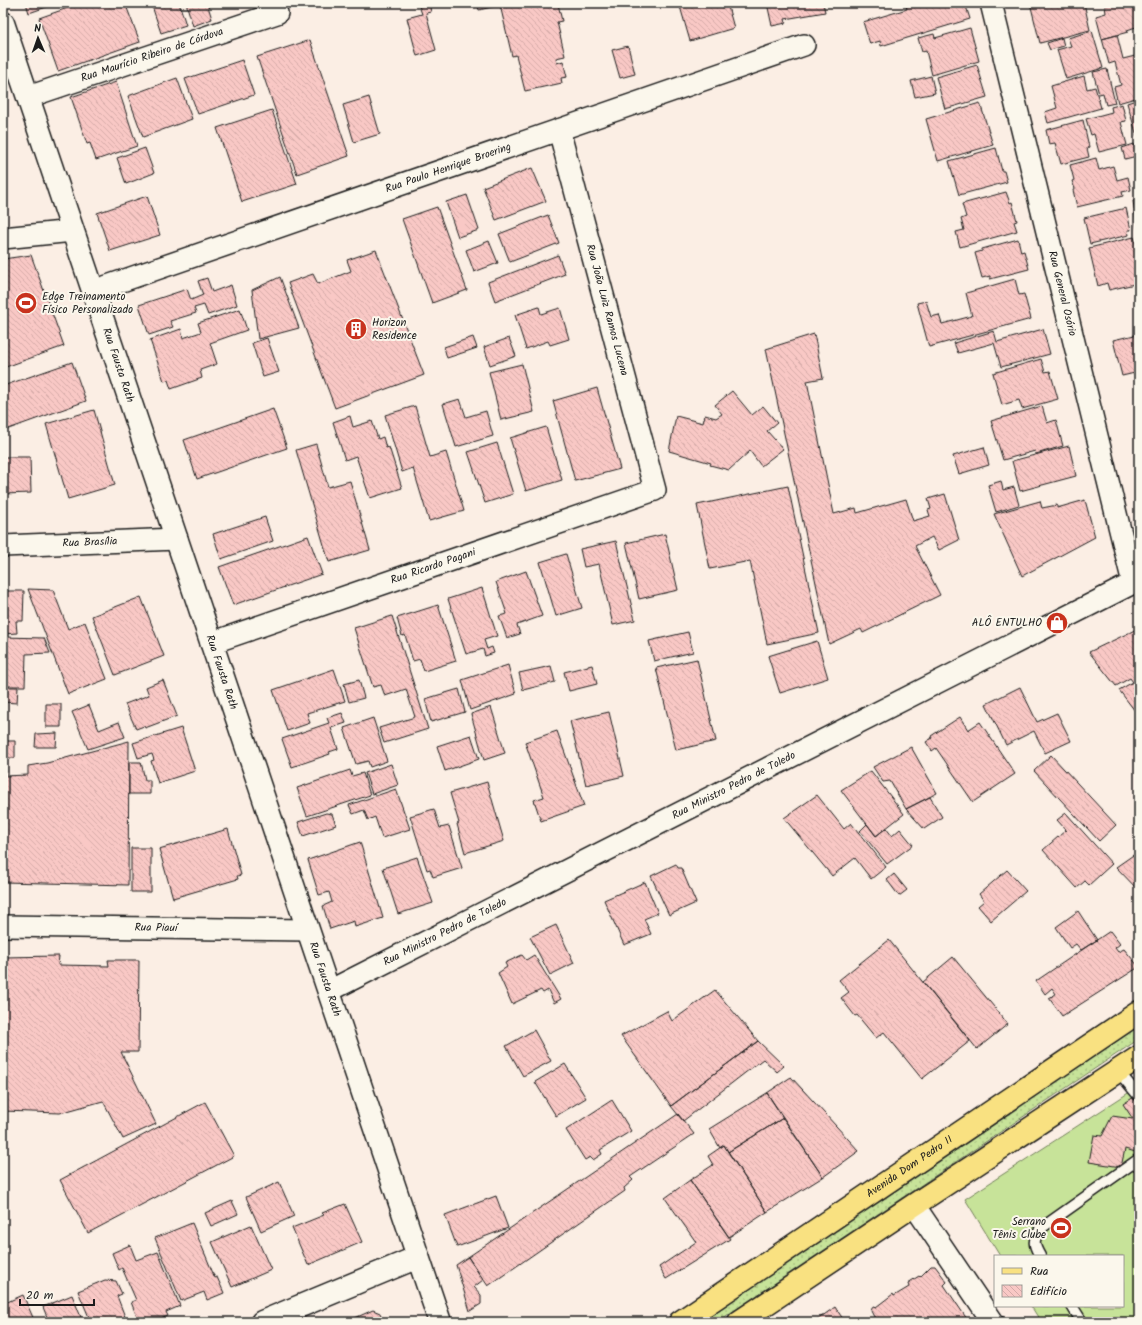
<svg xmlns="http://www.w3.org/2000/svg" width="1142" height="1325" font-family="Kalam,sans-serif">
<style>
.grass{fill:url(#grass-dots);stroke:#72805a}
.pitch{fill:#c7e399;stroke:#72805a}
.building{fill:url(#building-back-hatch);stroke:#1c1c1c}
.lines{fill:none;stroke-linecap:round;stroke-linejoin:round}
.service-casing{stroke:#1c1c1c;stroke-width:13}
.minor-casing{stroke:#1c1c1c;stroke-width:24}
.tertiary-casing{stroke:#1c1c1c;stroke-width:25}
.primary-casing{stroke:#1c1c1c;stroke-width:25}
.service{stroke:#fbf7ec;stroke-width:10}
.minor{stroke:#fbf7ec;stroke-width:21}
.tertiary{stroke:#fbf7ec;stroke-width:22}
.primary{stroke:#f9e181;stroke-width:22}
.labels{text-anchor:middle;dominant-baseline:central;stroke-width:4;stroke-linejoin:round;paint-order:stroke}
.street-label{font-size:11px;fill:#1c1c1c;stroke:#fbf7ec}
.poi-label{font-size:11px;fill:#1c1c1c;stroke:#fbf7ec;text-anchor:start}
</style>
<defs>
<pattern id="grass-dots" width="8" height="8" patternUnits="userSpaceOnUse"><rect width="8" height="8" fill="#c7e399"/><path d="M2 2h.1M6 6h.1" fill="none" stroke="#aac283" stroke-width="1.8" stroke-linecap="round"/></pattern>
<pattern id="building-back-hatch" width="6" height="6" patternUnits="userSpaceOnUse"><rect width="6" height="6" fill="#f9c8c5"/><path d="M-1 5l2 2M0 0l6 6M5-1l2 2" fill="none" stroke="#d5aba9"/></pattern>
</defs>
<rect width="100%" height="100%" fill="#fbeee4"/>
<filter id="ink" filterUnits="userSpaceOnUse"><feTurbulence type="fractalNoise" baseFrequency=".025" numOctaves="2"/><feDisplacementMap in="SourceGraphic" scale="8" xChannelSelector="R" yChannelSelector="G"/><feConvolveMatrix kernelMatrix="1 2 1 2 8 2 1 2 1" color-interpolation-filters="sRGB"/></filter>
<g filter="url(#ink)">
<path class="grass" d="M1139 1026V1039L717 1322H699Z"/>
<path class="pitch" d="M1139 1086V1322H1041L1031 1306H1123V1256H1000L965 1199Z"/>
<path class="building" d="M26 3H58L29 13Z
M82 3H125L140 42 58 71 39 18Z
M151 3H179L186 25 161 33Z
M186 3H207L212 19 193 26Z
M418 3H429L431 12 426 13 436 50 417 56 407 18 422 14Z
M477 3H561L558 4 562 21 557 22 565 56 556 58 557 63 563 61 567 77 561 78 562 83 525 91 516 55 512 56 500 5 479 10Z
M679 3H727L734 28 690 41Z
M767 3H823L825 12 785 19 786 23 772 26Z
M905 3H965L970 19 881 46 880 41 870 44 863 22 907 9Z
M1030 3H1084L1090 30 1040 43Z
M1116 3H1119L1120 4 1125 3H1139V26L1127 30 1128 32 1102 39 1096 16 1106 13 1105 6Z
M970 28 979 61 932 75 926 51 922 52 918 38 934 34 935 38Z
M1092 31 1103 68 1066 79 1057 50 1071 46 1068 38Z
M1117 35 1123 59 1139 55V97L1118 103 1114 87 1121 85 1115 62 1109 64 1102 39Z
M1062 38 1064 46 1050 50 1047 43Z
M310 40 349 156 297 174 257 57Z
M628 46 635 74 620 78 612 50Z
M242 60 254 95 198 114 185 79Z
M977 65 987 97 945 109 936 77Z
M1107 69 1115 103 1106 105 1103 93 1099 94 1093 72Z
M931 76 935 93 915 97 911 81Z
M1084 76 1087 89 1095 87 1101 108 1048 123 1045 112 1057 108 1051 86Z
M177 78 192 119 143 137 128 96Z
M116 82 137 146 96 160 90 143 87 144 71 97Z
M369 97 380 134 354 142 343 105Z
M1139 99V135L1137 136 1127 103Z
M980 103 993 145 938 161 926 119Z
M1122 104 1126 121 1121 122 1127 145 1099 152 1094 134 1091 135 1086 119 1112 112 1111 107Z
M272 110 297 184 242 202 217 128Z
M1083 120 1089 147 1087 148 1089 157 1061 164 1055 143 1049 144 1046 130Z
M1134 144 1137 156 1125 159 1122 148Z
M145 148 154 173 126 184 117 158Z
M996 148 1002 171H1004L1007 182 959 195 949 161Z
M1096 158 1099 170 1113 166 1117 180 1128 177 1131 190 1122 192 1123 196 1077 207 1073 190 1075 189 1072 181 1074 180 1070 165Z
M532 168 546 201 496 220 483 187Z
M1006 192 1010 203 1012 202 1017 221 1014 222 1017 231 960 247 956 232 964 230 961 219 966 217 962 204Z
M467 195 479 230 458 237 446 202Z
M147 196 160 235 110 251 97 213Z
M1139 200V233H1138L1133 201Z
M437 207 467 290 432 303 402 219Z
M1126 208 1131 230H1128L1129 235 1090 244 1084 218Z
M548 215 559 243 510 262 499 234Z
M1134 237 1139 256V283L1109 290 1107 283 1098 286 1089 248Z
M1018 239 1021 252 1024 251 1029 269 990 279V276L982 278 975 253 982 251V249Z
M489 241 498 263 474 272 466 250Z
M376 250 424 375 335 408 288 283 313 274 318 284 351 271 347 260Z
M31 255 64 346 3 368V259Z
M558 255 565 274 495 301 488 282Z
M280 277 299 328 258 339 252 290Z
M207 278 212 292 231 285 237 305 208 315 204 305 194 308 196 313 170 321 173 327 149 335 139 305 187 289 191 300 203 295 198 281Z
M1015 279 1019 295 1024 294 1031 319 929 347 917 303 926 301 931 317 939 315 942 324 972 316 966 293Z
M539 307 541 314 560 308 569 339 550 345 548 341 526 349 515 315Z
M240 309 247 330 210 343 217 364 200 370 202 378 171 389 168 380 164 381 150 340 181 329 183 338 201 332 198 323Z
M1043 329 1050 354 1001 367 994 343 958 353 954 343 994 331 997 342Z
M814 334 823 378 807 381 834 514 856 508 857 513 906 499 913 521 930 516 928 510 931 509 928 499 945 494 959 540 939 550 932 537 915 546 940 595 863 633 861 629 829 644 766 349Z
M1139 334V372L1122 376 1113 340Z
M473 337 477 348 447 358 444 347Z
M267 338 279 372 263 377 252 343Z
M509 338 516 356 490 365 484 347Z
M1041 359 1045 372 1050 371 1058 399 1022 409 1019 400 1002 405 993 373Z
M72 362 86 401 3 431V386Z
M522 364 534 412 501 420 489 372Z
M597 388 620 469 575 481 553 401Z
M732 391 752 415 763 406 777 423 767 431 783 449 761 466 750 451 729 470 710 465 711 463 669 451 676 416 703 423 705 415 716 418 722 414 715 405Z
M460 399 466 417 486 411 493 436 456 447 443 404Z
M415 406 430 457 446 452 464 511 429 521 413 468 402 472 385 415Z
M1042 406 1047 423 1056 420 1063 446 1036 454 1035 451 1003 460 991 421Z
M273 409 287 448 197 479 184 440Z
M94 410 115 485 68 499 46 424Z
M350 416 353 427 372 421 378 439 383 437 386 448 389 447 402 488 370 498 356 456 345 460 333 422Z
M546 427 562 480 526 491 510 438Z
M497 443 513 494 485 503 468 452Z
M316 444 328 487 350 481 370 550 329 562 296 450Z
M1069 446 1076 476 1020 491 1012 461Z
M984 447 989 465 959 474 953 456Z
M3 457H30L31 493 3 494Z
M1001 481 1003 490 1014 487 1019 505 996 512 988 485Z
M788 486 819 633 767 644 750 561 710 569 697 505Z
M1085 500 1095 537 1022 576 994 514 1040 501 1042 508 1057 505V508Z
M265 517 273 541 221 559 213 534Z
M665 534 678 590 639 599 626 543Z
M308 536 322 574 233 605 219 567Z
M616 541 635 620 613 625 599 564 584 567 580 549Z
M566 554 582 608 556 616 540 562Z
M526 571 542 616 517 625 520 634 507 638 499 616 507 614 496 582Z
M482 588 497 636 484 640 487 649 492 647 494 653 485 656 483 649 466 654 448 599Z
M28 589 53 590 68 629 85 622 107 679 68 694Z
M5 591H24L23 621H16L17 633 3 634V595H5Z
M141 597 164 656 115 675 92 616Z
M438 605 456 661 424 671 420 659 413 661 405 635 402 636 397 618Z
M392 616 428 729 384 743 379 728 415 717 406 689 385 696 381 685 373 687 354 628Z
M1139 628V715H1138L1119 690 1133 682 1130 678 1116 686 1089 652Z
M688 632 693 652 654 661 649 641Z
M3 637 44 638 50 653 26 654 25 686H3Z
M817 641 828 678 780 693 768 656Z
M697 659 716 741 676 750 656 668Z
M508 665 516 694 470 710 462 680Z
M592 665 597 684 569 691 564 672Z
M551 666 555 682 523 690 519 673Z
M334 669 345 701 307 713 310 723 287 731 273 690Z
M163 680 177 716 145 728 144 726 136 729 125 704 149 695 146 687Z
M359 680 364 698 349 702 344 684Z
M3 687H18L17 703 3 702Z
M1020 687 1037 722 1057 713 1071 741 1045 753 1034 731 1006 745 986 704Z
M459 689 465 712 431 722 425 699Z
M46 704H61V727H46Z
M89 705 99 730 119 722 125 737 88 749 72 712Z
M491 707 505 753 484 760 471 714Z
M609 712 624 776 586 785 570 721Z
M342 713 346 723 331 728 338 749 329 752 330 754 292 767 282 739 329 723 327 718Z
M960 717 968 730 980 722 1015 774 973 802 936 748 932 751 926 742 932 738 931 736Z
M373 718 387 761 370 767 368 761 356 764 344 728Z
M181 728 195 771 158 783 151 761 154 760 152 754 138 758 133 743Z
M557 731 584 806 541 821 534 800 544 797 525 742Z
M57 733 56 747H35L36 734Z
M471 735 479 759 445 771 437 746Z
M3 741H15V758H6V775L3 774Z
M129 741 128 885 3 882V776L28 775V766L47 763Z
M911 747 937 793 906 809 890 781 883 782 873 767Z
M1051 755 1116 825 1099 841 1034 771Z
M129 762H141L145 780H150V794H129Z
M391 764 398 785 372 794 365 773Z
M350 770 352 776 363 773 370 795 307 816 297 788Z
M871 771 904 814 876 836 841 790Z
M487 782 504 841 465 853 457 824 459 823 450 793Z
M396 789 410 829 382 838 375 817 368 820 364 810 353 814 349 805Z
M817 795 844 829 851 823 886 867 871 879 855 858 832 876 784 818Z
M930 797 942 817 924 829 906 809Z
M434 809 440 828 449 826 462 868 433 877 430 869 427 870 410 816Z
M326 813 332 814 336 825 303 836 298 822Z
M1066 813 1112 864 1089 885 1085 881 1077 888 1043 850 1066 830 1057 820Z
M867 824 876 836 886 828 892 836 900 829 913 845 887 864 860 831Z
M228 829 241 875 237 876 238 879 173 898 159 849Z
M360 842 383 918 355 927 354 921 330 929 323 906 332 902 329 892 319 895 308 860Z
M131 848H151V892H131Z
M1139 851V891L1116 867Z
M417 857 433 903 398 914 383 868Z
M676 864 678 868H681L696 903 669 915 651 876Z
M1007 870 1026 891 991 921 978 906 984 901 979 894Z
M894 874 907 890 899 896 887 880Z
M645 882 658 913 644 919 651 934 624 945 604 900Z
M1078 911 1097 940 1081 950 1076 944 1070 948 1056 927Z
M556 925 574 963 550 975 530 937Z
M1110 931 1120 944 1115 948 1118 952 1124 949 1139 967 1062 1016 1049 998 1056 994 1052 988 1045 994 1036 981Z
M889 940 970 1041 922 1079 884 1032 876 1038 857 1015 855 1016 841 998 849 992 839 980Z
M522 955 526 960 534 955 561 999 554 1003 548 990 543 993 541 990 512 1004 498 973 507 967 505 963Z
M59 956 58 965 109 966 108 960H139L138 1052H121L156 1124 123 1139 103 1101 60 1113 3 1111V957Z
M953 957 1008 1024 977 1049 923 982Z
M715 990 758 1041 671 1106 621 1036 667 1011 672 1021Z
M534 1030 551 1061 523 1076 506 1046Z
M758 1041 784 1066 777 1072 763 1059 683 1121 671 1106Z
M565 1064 586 1098 556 1116 535 1082Z
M791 1077 859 1151 823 1177 767 1093Z
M767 1093 783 1118 728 1152 724 1145 720 1148 709 1129Z
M1139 1094V1153L1125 1149 1121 1167 1089 1162 1094 1135 1102 1136 1112 1116 1133 1119 1123 1104Z
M612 1100 631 1131 600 1150 602 1154 593 1160 590 1157 585 1160 566 1130Z
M205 1102 234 1156 88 1233 60 1180Z
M678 1114 694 1134 630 1177 633 1180 624 1188 625 1191 488 1286 468 1257Z
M783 1118 823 1177 767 1212 728 1152Z
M724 1145 767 1212 729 1237 690 1180 713 1165 708 1156Z
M690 1180 730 1239 666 1279 659 1267 696 1242 665 1198Z
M279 1182 294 1216 261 1231 246 1197Z
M496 1196 508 1228 457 1247 445 1215Z
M232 1201 238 1214 211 1226 205 1213Z
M345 1204 362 1242 308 1265 292 1228 324 1215 322 1213Z
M192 1223 215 1278 217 1277 224 1293 207 1300 204 1292 181 1301 155 1238Z
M251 1225 271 1270 232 1287 212 1242Z
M130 1245 136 1260 158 1252 180 1306 166 1312 168 1316 153 1322H139L131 1302 136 1300 122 1268 119 1270 112 1253Z
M468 1257 483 1280 474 1287 481 1295V1304L470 1311 456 1265Z
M931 1266H935L947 1282 944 1285 969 1322H878L875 1317H874L871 1311 873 1306 876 1307 893 1294 894 1296 909 1287 908 1283 919 1276 920 1277Z
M105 1280 116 1281 122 1294 117 1296 127 1322H91L78 1291Z
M23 1295 35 1322H3V1304Z
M72 1295 83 1322H49L43 1307Z
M835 1307 845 1322H814Z
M373 1310 380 1313 384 1322H346Z"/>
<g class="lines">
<g class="service-casing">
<path id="service" d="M1118 1071 1138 1095
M1040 1256C1033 1244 1033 1241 1040 1229L1139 1159
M1072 1306 1082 1322"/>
</g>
<g class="minor-casing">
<g id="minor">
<path id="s1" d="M991 3 1133 583"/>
<path id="s2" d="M28 97 277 13"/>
<path d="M3 238 73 231"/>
<path id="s3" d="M93 291 804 45"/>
<path id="s4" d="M3 546 177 539"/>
<path id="s5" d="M211 643 655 490 559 130"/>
<path id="s6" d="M3 926 308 930"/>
<path id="s7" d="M329 991 1139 580"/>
<path d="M914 1205 993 1322"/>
</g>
</g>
<g class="tertiary-casing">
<g id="tertiary">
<path id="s8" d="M3 23 440 1322"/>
<path d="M262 1322 418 1257"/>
</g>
</g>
<g class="primary-casing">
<g id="primary">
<path id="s9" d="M680 1322 1139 1012"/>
<path d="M739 1322 914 1205 1139 1057"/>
</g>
</g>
<use href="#service" class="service"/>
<use href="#minor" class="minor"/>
<use href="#tertiary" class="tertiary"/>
<use href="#primary" class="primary"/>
</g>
</g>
<defs>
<g id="stadium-disc" transform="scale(1.15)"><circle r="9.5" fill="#c8321e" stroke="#fbf7ec"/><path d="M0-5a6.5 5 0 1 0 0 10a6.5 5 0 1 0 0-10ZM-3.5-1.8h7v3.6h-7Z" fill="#fff"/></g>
<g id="building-disc" transform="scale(1.15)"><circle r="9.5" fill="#c8321e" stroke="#fbf7ec"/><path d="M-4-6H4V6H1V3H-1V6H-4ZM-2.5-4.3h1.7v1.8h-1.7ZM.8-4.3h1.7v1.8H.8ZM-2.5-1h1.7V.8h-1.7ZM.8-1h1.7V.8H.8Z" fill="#fff"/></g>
<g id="shop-disc" transform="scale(1.15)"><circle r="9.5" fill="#c8321e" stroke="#fbf7ec"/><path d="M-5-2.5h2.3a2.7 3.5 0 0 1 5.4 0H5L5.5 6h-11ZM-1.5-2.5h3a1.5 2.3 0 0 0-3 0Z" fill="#fff"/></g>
</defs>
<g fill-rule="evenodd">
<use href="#stadium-disc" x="26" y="303"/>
<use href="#building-disc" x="356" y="329"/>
<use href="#shop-disc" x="1057" y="623"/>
<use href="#stadium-disc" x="1061" y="1228"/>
</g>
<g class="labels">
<g class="street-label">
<text stroke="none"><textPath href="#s2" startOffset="131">Rua Maurício Ribeiro de Córdova</textPath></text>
<text stroke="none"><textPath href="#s3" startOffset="376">Rua Paulo Henrique Broering</textPath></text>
<text stroke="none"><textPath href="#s1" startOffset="299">Rua General Osório</textPath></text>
<text transform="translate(607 310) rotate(75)">Rua João Luiz Ramos Lucena</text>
<text stroke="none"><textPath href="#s8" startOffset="361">Rua Fausta Rath</textPath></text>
<text stroke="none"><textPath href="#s4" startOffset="87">Rua Brasília</textPath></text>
<text stroke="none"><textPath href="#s5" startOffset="235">Rua Ricardo Pagani</textPath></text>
<text stroke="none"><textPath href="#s8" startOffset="685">Rua Fausta Rath</textPath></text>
<text stroke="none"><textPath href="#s7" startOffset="454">Rua Ministro Pedro de Toledo</textPath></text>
<text stroke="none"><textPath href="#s6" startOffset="153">Rua Piauí</textPath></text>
<text stroke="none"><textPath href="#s7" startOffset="130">Rua Ministro Pedro de Toledo</textPath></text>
<text stroke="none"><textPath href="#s8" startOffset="1009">Rua Fausta Rath</textPath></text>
<text stroke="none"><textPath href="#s9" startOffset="277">Avenida Dom Pedro II</textPath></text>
</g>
<g class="poi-label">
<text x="42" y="297">Edge Treinamento<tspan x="42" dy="13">Físico Personalizado</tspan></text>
<text x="372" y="323">Horizon<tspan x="372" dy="13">Residence</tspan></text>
<text x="1042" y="623" text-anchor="end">ALÔ ENTULHO</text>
<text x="1046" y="1222" text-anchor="end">Serrano<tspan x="1046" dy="13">Tênis Clube</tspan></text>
</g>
</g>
<rect width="1142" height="1325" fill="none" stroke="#fbf7ec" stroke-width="16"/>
<rect x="8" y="8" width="1126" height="1309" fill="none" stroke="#1c1c1c" stroke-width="1.5" filter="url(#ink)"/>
<rect x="994" y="1255" width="130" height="52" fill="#fbf7ec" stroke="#a29f99"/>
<rect x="1002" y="1268" width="20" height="6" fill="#f9e181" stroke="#a29f99"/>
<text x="1030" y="1275" font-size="12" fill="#1c1c1c">Rua</text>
<rect x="1002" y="1285" width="20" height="12" fill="url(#building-back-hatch)" stroke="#a29f99"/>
<text x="1030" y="1295" font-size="12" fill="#1c1c1c">Edifício</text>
<g transform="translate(38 38) rotate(358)" stroke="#fbf7ec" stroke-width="3" paint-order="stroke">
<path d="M0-3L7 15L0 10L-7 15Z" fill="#1c1c1c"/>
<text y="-6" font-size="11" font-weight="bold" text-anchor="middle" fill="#1c1c1c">N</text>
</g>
<path d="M20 1299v6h74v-6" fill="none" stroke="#1c1c1c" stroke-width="2"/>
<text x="26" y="1299" font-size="12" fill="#1c1c1c" stroke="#fbf7ec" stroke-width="3" paint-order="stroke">20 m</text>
</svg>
